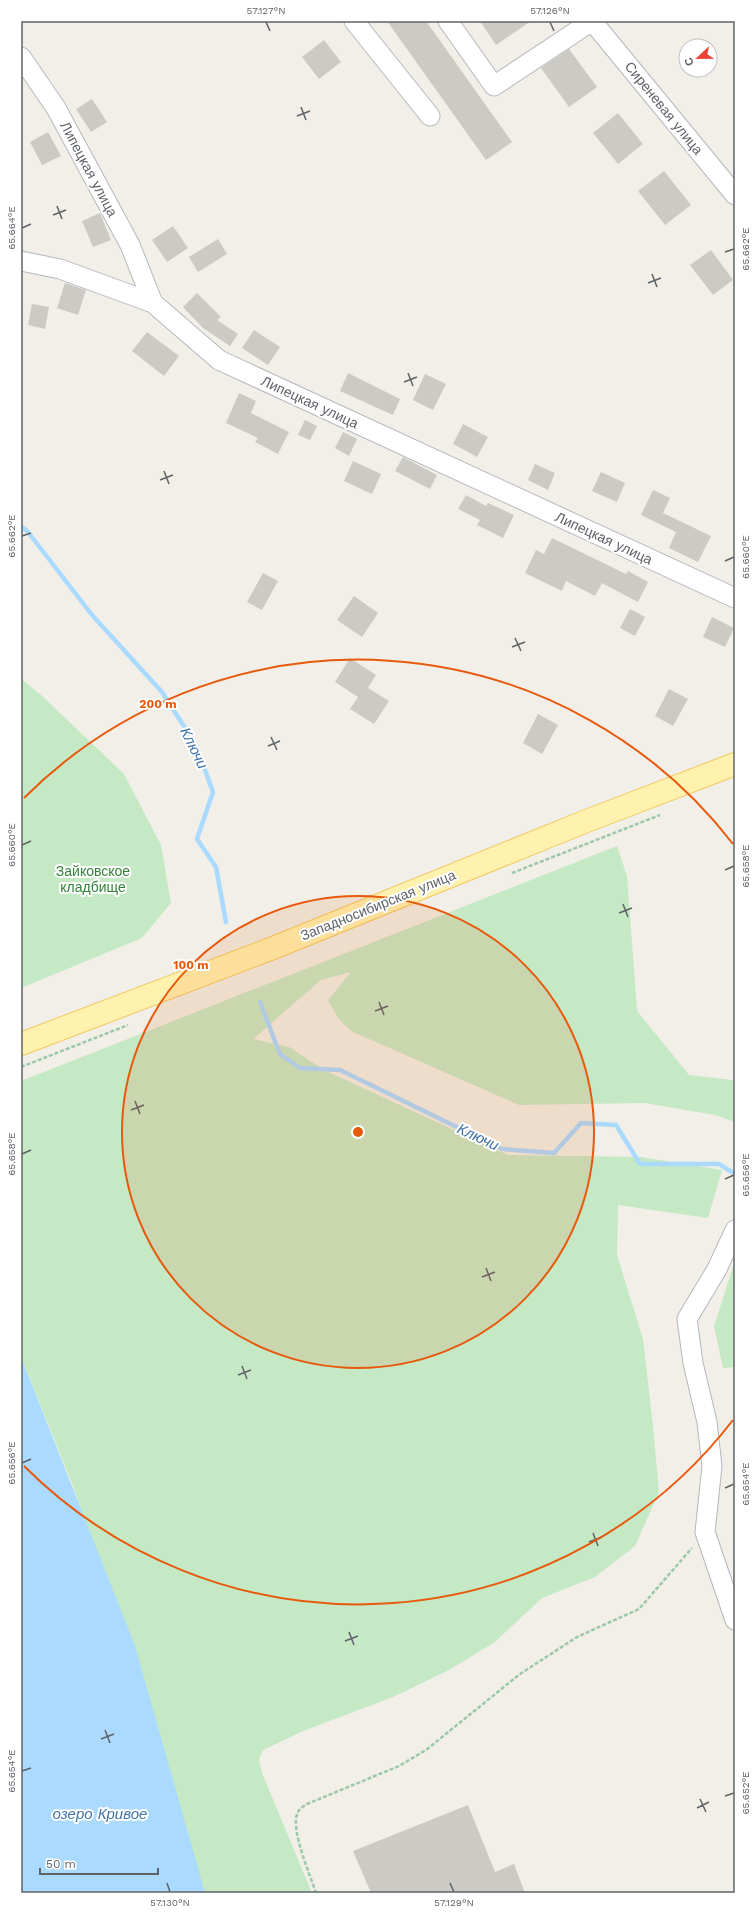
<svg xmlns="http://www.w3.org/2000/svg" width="756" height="1914" font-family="'Work Sans',sans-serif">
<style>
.green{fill:#c5e8c5}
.water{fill:#aadaff}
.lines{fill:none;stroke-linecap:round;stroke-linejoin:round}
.stream{stroke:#aadaff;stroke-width:4.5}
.building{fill:#cccac5}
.minor-casing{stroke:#b5b8bc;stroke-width:21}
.major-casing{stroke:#f2c960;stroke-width:24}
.path{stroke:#9cc7a9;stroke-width:2.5;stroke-dasharray:4 2;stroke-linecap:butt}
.minor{stroke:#fff;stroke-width:19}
.major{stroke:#fff2af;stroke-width:22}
.ticks{fill:none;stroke:#5f6368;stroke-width:1.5}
.ring{fill:none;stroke:#e8590c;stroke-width:2}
.labels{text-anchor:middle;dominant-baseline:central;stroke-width:4;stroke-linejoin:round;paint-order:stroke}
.street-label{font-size:14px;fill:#5f6368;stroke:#fff}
.park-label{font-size:14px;fill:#348238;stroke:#fff}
.water-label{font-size:15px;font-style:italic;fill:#4174aa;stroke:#fff}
.centre{fill:#e8590c;stroke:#fff;stroke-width:2}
.ring-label{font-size:12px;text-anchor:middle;font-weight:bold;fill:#e8590c;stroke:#fff;stroke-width:4;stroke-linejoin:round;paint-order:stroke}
.neatline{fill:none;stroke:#5f6368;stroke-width:1.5}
.ticks-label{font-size:10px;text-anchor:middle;fill:#5f6368}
</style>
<rect width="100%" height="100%" fill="#f1efe8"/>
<path class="green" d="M21 679 41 695 124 774 161 845 171 903 142 938 21 988Z
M617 846 627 876 637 1011 689 1075 732 1080 735 1085V1122L715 1115 645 1103 519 1105 351 1031 338 1018 328 1000 351 972 321 980 253 1039 289 1047 324 1070 508 1155 641 1157 722 1170 708 1218 618 1205 617 1255 643 1339 653 1426 659 1492 635 1546 595 1577 542 1598 495 1642 449 1670 393 1697 303 1731 263 1750 259 1760 262 1773 312 1893H205L73 1486 21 1357V1081Z
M735 1261V1367L723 1368 714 1326Z"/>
<path class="water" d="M21 1357 135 1646 205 1893H21Z"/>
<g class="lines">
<path class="stream" d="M21 526 28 532 92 615 162 692 196 745 213 792 197 839 216 867 226 922
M260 1002 280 1054 300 1068 340 1070 502 1149 554 1153 581 1123 616 1125 640 1164H719L735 1174"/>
</g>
<path class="building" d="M387 21H426L512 142 486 160Z
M480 21H531L496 45Z
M324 40 341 62 319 79 302 57Z
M569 49 597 87 569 107 541 68Z
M92 99 107 122 91 132 76 109Z
M618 113 643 144 618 164 593 133Z
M48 132 61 156 42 165 30 142Z
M664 171 691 205 665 225 638 191Z
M100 213 111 240 93 247 82 221Z
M173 226 188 248 167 262 152 240Z
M218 239 227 254 198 272 189 257Z
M711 250 733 280 713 295 690 265Z
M65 283 86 290 78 315 57 308Z
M197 293 221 317 217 320 238 334 230 346 203 328 183 307Z
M32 304 49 307 45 329 28 325Z
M254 330 280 347 268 365 242 348Z
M147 332 179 356 164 376 132 351Z
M348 373 400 399 393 415 340 391Z
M425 374 446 384 433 410 413 400Z
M239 393 256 401 251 413 289 432 278 454 255 442 258 438 226 423Z
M305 420 317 426 310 440 298 435Z
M463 424 488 437 477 457 453 444Z
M343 432 357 439 349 456 335 448Z
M403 457 437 475 430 489 395 471Z
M353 461 381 474 372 494 344 481Z
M535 464 555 473 548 490 528 480Z
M601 472 625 483 617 502 592 491Z
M653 490 670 498 663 513 711 536 698 562 669 548 676 532 641 515Z
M466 495 486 506 488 503 514 515 503 538 477 525 480 520 458 509Z
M552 538 626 574 628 571 648 582 638 602 602 583 595 596 566 581 562 591 525 573 536 550 544 554Z
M263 573 278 581 262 610 247 602Z
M354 596 378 613 362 637 337 620Z
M630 609 645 617 635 636 620 628Z
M712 617 734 628 725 647 703 637Z
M350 658 376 675 368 688 389 701 374 724 350 709 358 697 335 682Z
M669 689 688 699 673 726 655 716Z
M538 714 558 725 542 754 523 743Z
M468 1805 495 1872 514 1864 525 1893H371L353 1851Z"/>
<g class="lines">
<g class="minor-casing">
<path id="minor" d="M354 21 430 116
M448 21 494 86 592 21
M592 21 735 195
M21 57 56 108 130 245 153 303 219 360 735 598
M21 261 60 269 153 303
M735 1230 717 1269 687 1319 693 1363 707 1422 712 1466 705 1532 735 1620"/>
</g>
<g class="major-casing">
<path id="major" d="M21 1044 273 948 584 822 735 764"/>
</g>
<path class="path" d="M512 873 660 815
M21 1067 128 1025
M316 1893C311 1877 289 1827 298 1812 299 1809 304 1806 307 1804L399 1766 426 1750 520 1674 577 1637 639 1609 692 1548"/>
<use href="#minor" class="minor"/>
<use href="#major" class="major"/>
</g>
<path class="ticks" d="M266 22 270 31M550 22 554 31M301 107 306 120M297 116 310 111M57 206 62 219M53 215 66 210M22 228 31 224M725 252 734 249M652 274 657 287M648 283 661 278M408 373 413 386M404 382 417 377M164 471 169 484M160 480 173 475M22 536 31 533M725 561 734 557M515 638 521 651M512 647 525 642M271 737 277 750M268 746 280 741M22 845 31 841M725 870 734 866M623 904 628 917M619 913 632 908M379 1002 384 1015M375 1011 388 1006M135 1101 140 1114M131 1110 144 1105M22 1154 31 1150M725 1179 734 1175M486 1268 491 1281M482 1277 495 1272M242 1366 247 1379M238 1375 251 1370M22 1463 31 1459M725 1488 734 1484M593 1533 598 1546M589 1542 602 1537M349 1632 354 1645M345 1641 358 1636M105 1730 110 1743M101 1739 114 1734M22 1771 31 1768M725 1796 734 1793M700 1799 706 1812M697 1808 709 1802M167 1883 170 1892M450 1883 454 1892"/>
<circle cx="358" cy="1132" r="236" fill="#e8590c" fill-opacity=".12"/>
<g class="ring">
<circle cx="358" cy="1132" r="236"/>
<path d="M733 1420A473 473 0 0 1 24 1466M24 798A473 473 0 0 1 733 844"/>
</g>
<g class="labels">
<g class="street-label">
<text transform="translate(664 108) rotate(51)">Сиреневая улица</text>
<text transform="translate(89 169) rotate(62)">Липецкая улица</text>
<text transform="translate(310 402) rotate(25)">Липецкая улица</text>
<text transform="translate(604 538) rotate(25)">Липецкая улица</text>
<text transform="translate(378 905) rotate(-22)">Западносибирская улица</text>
</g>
<g class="park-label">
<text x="93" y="871">Зайковское<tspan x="93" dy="16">кладбище</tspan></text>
</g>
<g class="water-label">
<text transform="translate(194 748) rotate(64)">Ключи</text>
<text transform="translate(478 1137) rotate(25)">Ключи</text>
<text x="100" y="1814">озеро Кривое</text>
</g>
</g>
<circle cx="358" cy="1132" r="6" class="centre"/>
<g class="ring-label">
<text x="158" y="708">200 m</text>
<text x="191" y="969">100 m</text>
</g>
<rect width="756" height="1914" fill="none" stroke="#ffffff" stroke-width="44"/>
<g transform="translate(698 58) rotate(248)"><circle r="19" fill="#ffffff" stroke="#bfc1c3"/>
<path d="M0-3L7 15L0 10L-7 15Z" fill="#ea4335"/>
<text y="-6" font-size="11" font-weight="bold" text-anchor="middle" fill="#5f6368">С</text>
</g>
<path d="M40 1868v6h118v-6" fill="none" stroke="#5f6368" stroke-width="2"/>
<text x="46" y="1868" font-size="12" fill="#5f6368" stroke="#ffffff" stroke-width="3" paint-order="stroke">50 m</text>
<rect x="22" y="22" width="712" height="1870" class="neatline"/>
<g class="ticks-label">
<text x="266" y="14">57.127°N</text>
<text x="550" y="14">57.126°N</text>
<text transform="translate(11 228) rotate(-90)" y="4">65.664°E</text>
<text transform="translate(745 249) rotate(-90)" y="4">65.662°E</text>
<text transform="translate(11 536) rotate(-90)" y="4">65.662°E</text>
<text transform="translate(745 557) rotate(-90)" y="4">65.660°E</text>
<text transform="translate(11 845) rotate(-90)" y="4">65.660°E</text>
<text transform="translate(745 866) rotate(-90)" y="4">65.658°E</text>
<text transform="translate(11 1154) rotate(-90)" y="4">65.658°E</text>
<text transform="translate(745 1175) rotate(-90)" y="4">65.656°E</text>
<text transform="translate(11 1463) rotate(-90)" y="4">65.656°E</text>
<text transform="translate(745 1484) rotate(-90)" y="4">65.654°E</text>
<text transform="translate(11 1771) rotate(-90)" y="4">65.654°E</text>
<text transform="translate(745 1793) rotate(-90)" y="4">65.652°E</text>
<text x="170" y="1906">57.130°N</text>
<text x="454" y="1906">57.129°N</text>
</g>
</svg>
